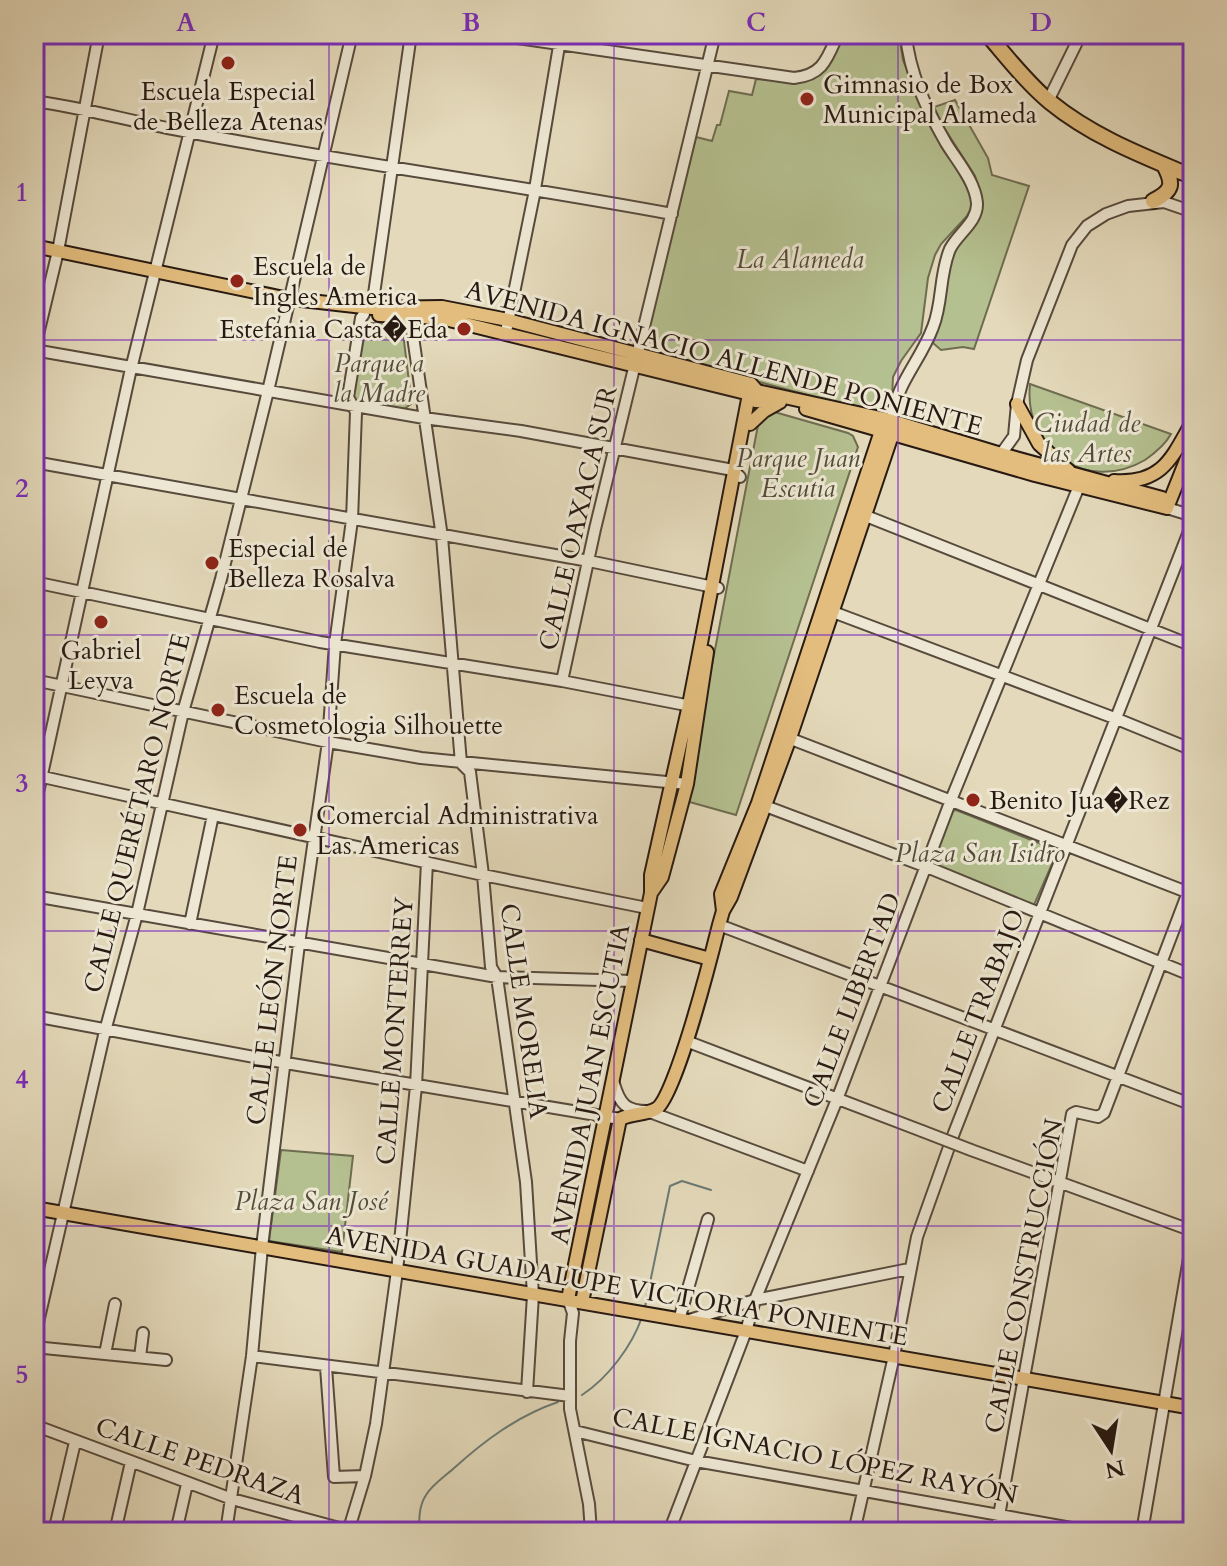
<svg xmlns="http://www.w3.org/2000/svg" width="1227" height="1566" font-family="Cardo,serif">
<style>
.green{fill:#b5c090;stroke:#6e6d51;stroke-width:2}
.lines{fill:none;stroke-linecap:round;stroke-linejoin:round}
.stream{stroke:#6a7a74;stroke-width:2}
.minor-casing{stroke:#574a3c;stroke-width:14}
.major-casing{stroke:#281a12;stroke-width:16}
.highway-casing{stroke:#281a12;stroke-width:18}
.minor{stroke:#ede7d3;stroke-width:10}
.major{stroke:#e2bd7e;stroke-width:12}
.highway{stroke:#e2bd7e;stroke-width:14}
.minor-bridge-casing{stroke:#574a3c;stroke-width:14;stroke-linecap:butt}
.minor-bridge{stroke:#ede7d3;stroke-width:10}
.grid{fill:none;stroke:#7b2cbf;stroke-width:2;stroke-opacity:0.55}
.poi-dot{fill:#8f2418;stroke:#ede7d3;stroke-width:3}
.labels{text-anchor:middle;dominant-baseline:central;stroke-width:6;stroke-linejoin:round;paint-order:stroke}
.poi-label{font-size:26px;fill:#281a12;stroke:#ede7d3;text-anchor:start}
.park-label{font-size:26px;font-style:italic;fill:#524c38;stroke:#ede7d3}
.street-label{font-size:26px;fill:#281a12;stroke:#ede7d3}
.neatline{fill:none;stroke:#7b2cbf;stroke-width:3}
.grid-label{font-size:26px;text-anchor:middle;font-weight:bold;fill:#7b2cbf}
</style>
<rect width="100%" height="100%" fill="#e4dabb"/>
<filter id="stains"><feTurbulence type="fractalNoise" baseFrequency=".0025" numOctaves="4"/><feColorMatrix values="0 0 0 0 .2 0 0 0 0 .09 0 0 0 0 .02 0 0 0 .5 -.17"/></filter>
<radialGradient id="worn" r=".72"><stop offset=".6" stop-color="#630" stop-opacity="0"/><stop offset="1" stop-color="#630" stop-opacity=".3"/></radialGradient>
<path class="green" d="M843 34H899L903 60 924 112 972 196 971 208 967 216 941 244 935 255 928 278 921 333 901 361 893 377 892 399 886 416 643 351 696 137 712 141 717 125H720L729 91 752 95 756 79C813 82 817 92 843 34Z
M955 100 988 158 992 175 1029 186 974 349 963 347 941 350 933 343 941 319 947 266 956 248 977 221 982 209V197L975 176 941 123 934 107Z
M373 323 399 327 403 333 411 398V404L404 409 358 402 354 401 350 393 365 324Z
M1030 384 1171 434C1165 445 1155 453 1145 460 1087 494 1023 450 1030 384Z
M771 411 848 433 853 436 858 447 736 815 686 801 758 425Z
M956 810 1054 849 1056 855 1034 905 1030 906 930 864 952 811Z
M281 1150 353 1156 342 1252 269 1241Z"/>
<g class="lines">
<path class="stream" d="M645 1307 670 1186 682 1181 711 1190
M582 1395C608 1378 632 1346 642 1317
M421 1532C418 1521 419 1506 426 1495 432 1485 444 1477 453 1469 484 1441 517 1416 558 1402"/>
<g class="minor-casing">
<path id="minor" d="M490 34 794 78C823 75 827 59 838 34
M34 101C86 108 137 123 188 132 349 163 511 184 672 214
M1048 101 1081 34
M372 308 411 34
M409 309 442 537 461 763 470 772 483 875 491 967 497 977 526 1182 533 1295 527 1392
M507 327 534 195 561 34
M34 350 424 418 521 431 733 470 740 477
M34 351 58 251 99 34
M891 422C896 383 920 362 933 327 943 302 939 275 950 249 958 233 978 222 977 203 975 181 957 161 946 143 927 110 909 73 906 34
M1001 454 1014 436 1017 404 1027 360 1072 245 1087 226 1106 214 1128 206 1164 202 1193 212
M34 462 589 561 718 588
M1167 508 1193 516
M861 514 1193 646
M34 582 320 642 562 681 696 707
M825 609 1117 719 1193 750
M34 680 328 742 421 758 687 784
M562 681 595 529 715 34
M786 737 1192 894
M34 775 483 875 647 908
M760 804 927 867 1193 976
M34 811 130 373 214 34
M34 896 497 977 633 981
M190 924 213 815
M719 925 1193 1105
M34 1016 286 1063 620 1119
M686 1041 922 1131
M614 1084C620 1104 626 1111 647 1111L808 1171
M971 1150 1193 1231
M568 1299 573 1313 570 1341V1409L589 1504 591 1532
M679 1320 708 1219
M689 1320 755 1300 909 1269
M34 1340 105 1031 137 914 183 712 221 579 268 391 352 34
M34 1347 166 1360
M105 1354 115 1304
M252 1356 570 1396
M140 1357 143 1333
M326 1367 334 1477 365 1476
M34 1425 232 1499 354 1532
M575 1431 696 1461 1094 1532
M54 1532 75 1442
M115 1532 131 1462
M176 1532 187 1484
M226 1532 252 1356 262 1247 299 944 328 742 335 644 352 520 356 412 348 397 361 318 364 314
M348 1532 365 1476 376 1424 397 1271 416 1086 427 862
M669 1532 746 1331 755 1300 838 1097 951 800 1079 486
M854 1532 894 1356 917 1237 954 1133 1193 521
M996 1532 1072 1114 1076 1112 1098 1117 1104 1113 1193 879
M1142 1532 1193 1235"/>
</g>
<g class="major-casing">
<path id="major" d="M34 246 284 298 372 308 442 307 508 320 751 384 757 391 885 419 1001 454 1162 498 1168 502
M379 315 441 318 750 394 755 401 780 402
M1017 404 1039 444 1069 471
M806 409 1035 475 1167 508 1193 443
M750 424 764 411 780 402
M1114 481C1161 484 1171 460 1191 424
M651 893 662 877 687 784 707 652
M723 911 731 897 790 738 892 435 891 427
M641 940 710 959
M34 1208 1193 1408
M568 1299 651 893V875L689 705 751 384
M582 1302 620 1119C631 1113 645 1115 656 1109 675 1099 712 953 719 925L723 911 721 894 758 803 885 419"/>
</g>
<g class="highway-casing">
<path id="highway" d="M987 34C1007 57 1027 83 1050 102 1093 137 1143 156 1193 177
M1153 201C1173 191 1174 184 1164 165"/>
</g>
<use href="#minor" class="minor"/>
<use href="#major" class="major"/>
<use href="#highway" class="highway"/>
<g class="minor-bridge-casing">
<path id="minor-bridge" d="M922 1131 971 1150"/>
</g>
<use href="#minor-bridge" class="minor-bridge"/>
</g>
<path class="grid" d="M329 34V1532M614 34V1532M898 34V1532M34 340H1193M34 635H1193M34 931H1193M34 1226H1193"/>
<g class="poi-dot">
<circle cx="228" cy="63" r="8"/>
<circle cx="807" cy="99" r="8"/>
<circle cx="237" cy="281" r="8"/>
<circle cx="464" cy="329" r="8"/>
<circle cx="212" cy="563" r="8"/>
<circle cx="101" cy="622" r="8"/>
<circle cx="218" cy="710" r="8"/>
<circle cx="973" cy="800" r="8"/>
<circle cx="300" cy="830" r="8"/>
</g>
<g class="labels">
<g class="poi-label">
<text x="823" y="84">Gimnasio de Box<tspan x="823" dy="30">Municipal Alameda</tspan></text>
<text x="228" y="91" text-anchor="middle">Escuela Especial<tspan x="228" dy="30">de Belleza Atenas</tspan></text>
<text x="253" y="266">Escuela de<tspan x="253" dy="30">Ingles America</tspan></text>
<text x="448" y="329" text-anchor="end">Estefania Casta�Eda</text>
<text x="228" y="548">Especial de<tspan x="228" dy="30">Belleza Rosalva</tspan></text>
<text x="101" y="650" text-anchor="middle">Gabriel<tspan x="101" dy="30">Leyva</tspan></text>
<text x="234" y="695">Escuela de<tspan x="234" dy="30">Cosmetologia Silhouette</tspan></text>
<text x="989" y="800">Benito Jua�Rez</text>
<text x="316" y="815">Comercial Administrativa<tspan x="316" dy="30">Las Americas</tspan></text>
</g>
<g class="park-label">
<text x="800" y="259">La Alameda</text>
<text x="379" y="363">Parque a<tspan x="379" dy="30">la Madre</tspan></text>
<text x="1087" y="423">Ciudad de<tspan x="1087" dy="30">las Artes</tspan></text>
<text x="798" y="458">Parque Juan<tspan x="798" dy="30">Escutia</tspan></text>
<text x="980" y="853">Plaza San Isidro</text>
<text x="311" y="1201">Plaza San José</text>
</g>
<g class="street-label">
<text transform="translate(724 358) rotate(15)">AVENIDA IGNACIO ALLENDE PONIENTE</text>
<text transform="translate(578 518) rotate(-77)">CALLE OAXACA SUR</text>
<text transform="translate(137 813) rotate(-76)">CALLE QUERÉTARO NORTE</text>
<text transform="translate(272 990) rotate(-83)">CALLE LEÓN NORTE</text>
<text transform="translate(852 1000) rotate(-69)">CALLE LIBERTAD</text>
<text transform="translate(524 1011) rotate(82)">CALLE MORELIA</text>
<text transform="translate(978 1011) rotate(-69)">CALLE TRABAJO</text>
<text transform="translate(395 1031) rotate(-86)">CALLE MONTERREY</text>
<text transform="translate(590 1084) rotate(-79)">AVENIDA JUAN ESCUTIA</text>
<text transform="translate(1024 1276) rotate(-79)">CALLE CONSTRUCCIÓN</text>
<text transform="translate(617 1286) rotate(10)">AVENIDA GUADALUPE VICTORIA PONIENTE</text>
<text transform="translate(815 1456) rotate(11)">CALLE IGNACIO LÓPEZ RAYÓN</text>
<text transform="translate(200 1461) rotate(19)">CALLE PEDRAZA</text>
</g>
</g>
<rect width="1227" height="1566" fill="none" stroke="#e4dabb" stroke-width="88"/>
<g transform="translate(1111 1450) rotate(168)" stroke="#ede7d3" stroke-width="6" paint-order="stroke">
<path d="M0-6L14 30L0 20L-14 30Z" fill="#281a12"/>
<text y="-12" font-size="22" font-weight="bold" text-anchor="middle" fill="#281a12">N</text>
</g>
<rect x="44" y="44" width="1139" height="1478" class="neatline"/>
<g class="grid-label">
<text x="186" y="31">A</text>
<text x="471" y="31">B</text>
<text x="756" y="31">C</text>
<text x="1041" y="31">D</text>
<text x="22" y="201">1</text>
<text x="22" y="497">2</text>
<text x="22" y="792">3</text>
<text x="22" y="1088">4</text>
<text x="22" y="1383">5</text>
</g>
<rect width="100%" height="100%" filter="url(#stains)"/>
<rect width="100%" height="100%" fill="url(#worn)"/>
</svg>
